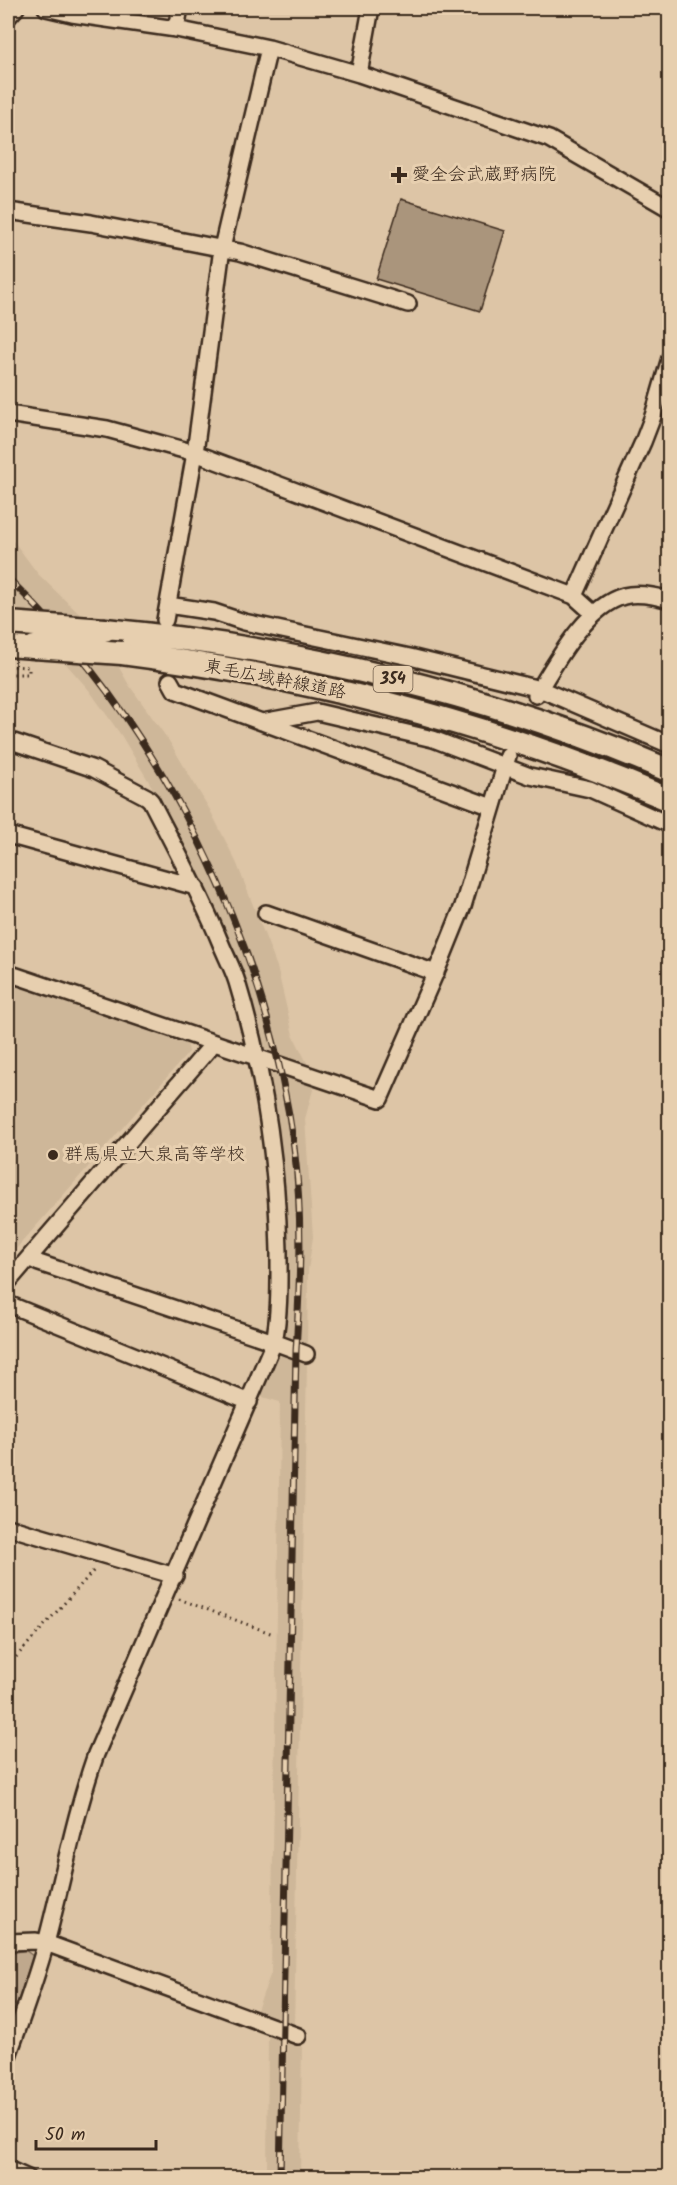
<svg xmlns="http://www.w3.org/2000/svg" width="677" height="2185" font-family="Kalam,'Klee One',sans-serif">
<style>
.built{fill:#ceb799}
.park{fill:#bfa88d;stroke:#7d6956;stroke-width:1.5}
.building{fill:#aa957c;stroke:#3b2a1e;stroke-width:1.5}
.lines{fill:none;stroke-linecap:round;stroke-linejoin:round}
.minor-casing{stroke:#3b2a1e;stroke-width:20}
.highway-casing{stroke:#3b2a1e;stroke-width:27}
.path{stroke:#3b2a1e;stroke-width:3;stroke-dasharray:1.5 4.5;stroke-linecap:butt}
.minor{stroke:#e7cfaf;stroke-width:15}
.highway{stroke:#e7cfaf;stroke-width:22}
.rail-casing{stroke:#3b2a1e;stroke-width:7}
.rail{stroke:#e7cfaf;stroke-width:4.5;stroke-dasharray:14;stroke-linecap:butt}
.highway-bridge-casing{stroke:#3b2a1e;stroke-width:27;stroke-linecap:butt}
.highway-bridge{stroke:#e7cfaf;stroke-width:22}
.poi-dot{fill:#3b2a1e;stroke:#e7cfaf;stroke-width:2}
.labels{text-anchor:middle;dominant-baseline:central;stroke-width:6;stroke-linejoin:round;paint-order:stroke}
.shield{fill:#e7cfaf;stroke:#6f5c4a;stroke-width:1.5}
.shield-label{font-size:16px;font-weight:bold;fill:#3b2a1e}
.poi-label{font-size:18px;fill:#3b2a1e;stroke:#e7cfaf;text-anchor:start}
.street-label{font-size:18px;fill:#3b2a1e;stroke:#e7cfaf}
</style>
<rect width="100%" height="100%" fill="#ddc5a6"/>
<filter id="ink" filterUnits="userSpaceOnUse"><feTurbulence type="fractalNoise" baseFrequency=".0167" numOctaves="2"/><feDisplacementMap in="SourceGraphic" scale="12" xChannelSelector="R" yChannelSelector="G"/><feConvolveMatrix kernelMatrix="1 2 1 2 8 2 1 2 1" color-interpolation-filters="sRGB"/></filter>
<g filter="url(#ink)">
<path class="built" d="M8 537 15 543 38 574 100 634 129 685 169 741 210 810 237 864 269 946 277 967 293 1035 307 1063V1067L259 1046 239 971 207 893 158 797 121 735 89 690 8 598Z
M8 982 187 1043 189 1052 8 1258Z
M265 1071H273L314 1086 305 1119 313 1237 308 1270 307 1349 284 1341 285 1331 281 1329Z
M279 1351 301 1356 307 1363 294 2028 255 2015 271 1973 279 1491 280 1402 259 1396Z
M268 2032 291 2037 302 2043 300 2177 267 2178Z"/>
<path class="park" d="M25 1950 33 1956 16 2007 8 1994V1954Z"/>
<path class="building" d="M401 199 505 231 480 311 376 279Z"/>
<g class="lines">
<g class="minor-casing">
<path id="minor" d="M46 8 72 14 176 29 269 48 359 74 549 139 670 209
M8 17 16 8
M176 29 180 8
M359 74 371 8
M8 211 91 223 240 252 408 304
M8 414 107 429 195 453 574 596 594 614
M574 596 643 442 653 416 670 358
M168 605 214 612 244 622 410 657 540 689 670 745
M165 620 195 453 222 248 269 48
M170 681 175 690 492 807
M536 695C555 664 586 606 624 596 638 592 656 596 670 600
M262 722 317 712 433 739 530 776 590 789 670 825
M8 740 94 769 147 797 151 801C175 848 201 895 221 944 226 956 233 969 237 982 263 1068 277 1161 279 1251 279 1281 280 1312 274 1342L96 1754C75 1814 63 1878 47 1939 36 1979 22 2018 8 2056
M8 835 196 887
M266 913 436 973
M8 973 380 1099 442 958 463 906 508 756
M29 1258 39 1263 274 1342 306 1354
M8 1282 213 1044
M8 1304 249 1402
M8 1527 175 1576
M8 1942 36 1941 46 1943 298 2036
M8 2169 28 2178"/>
</g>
<g class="highway-casing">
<path id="highway" d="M105 630C297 648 492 694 670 771
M8 645 34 647
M122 653C310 677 496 725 670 800"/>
</g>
<path class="path" d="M8 666 29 667V674H8
M179 1599 273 1634
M8 1666 95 1569"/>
<use href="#minor" class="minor"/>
<use href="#highway" class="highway"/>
<g class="rail-casing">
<path id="rail" d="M8 578C161 726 265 936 294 1147 303 1215 300 1283 296 1351L280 2178"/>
</g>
<use href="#rail" class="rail"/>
<g class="highway-bridge-casing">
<path id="highway-bridge" d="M8 623 105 630
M34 647 122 653"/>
</g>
<use href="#highway-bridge" class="highway-bridge"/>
</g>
</g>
<g class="poi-dot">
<path d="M396 166h6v6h6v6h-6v6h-6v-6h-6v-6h6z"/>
<circle cx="53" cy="1155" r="6"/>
</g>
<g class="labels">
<rect class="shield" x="373.5" y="666" width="39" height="26" rx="4.5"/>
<g class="shield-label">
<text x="393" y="679">354</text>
</g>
<g class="poi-label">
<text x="412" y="175">愛全会武蔵野病院</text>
<text x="65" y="1155">群馬県立大泉高等学校</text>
</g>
<g class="street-label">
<text transform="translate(275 680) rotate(11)">東毛広域幹線道路</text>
</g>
</g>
<rect width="677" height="2185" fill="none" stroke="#e7cfaf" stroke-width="30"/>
<rect x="15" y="15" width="647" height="2155" fill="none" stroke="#3b2a1e" stroke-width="2" filter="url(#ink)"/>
<path d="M36 2140v9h120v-9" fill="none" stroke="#3b2a1e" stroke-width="3"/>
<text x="45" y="2140" font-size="18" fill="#3b2a1e" stroke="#e7cfaf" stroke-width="4.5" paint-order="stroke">50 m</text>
</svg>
